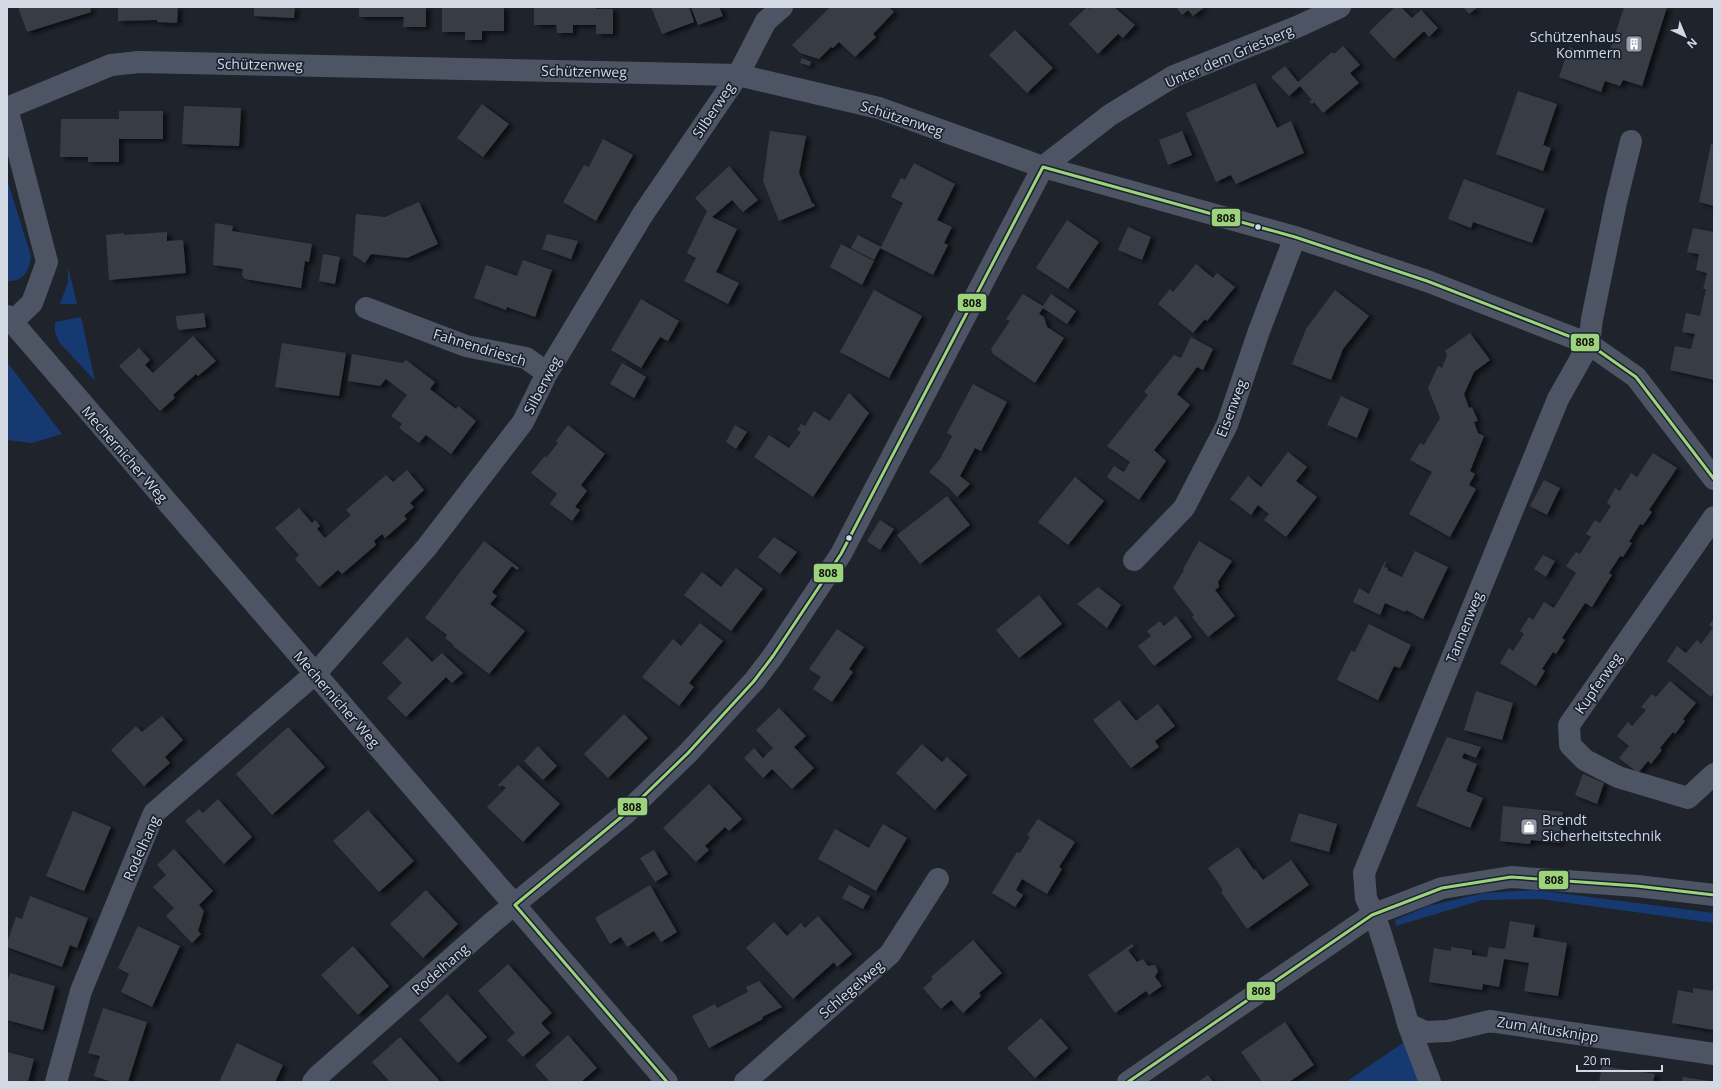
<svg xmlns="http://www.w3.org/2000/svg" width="1721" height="1089" font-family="'Open Sans',sans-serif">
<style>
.green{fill:#163972}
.building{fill:#393d44;filter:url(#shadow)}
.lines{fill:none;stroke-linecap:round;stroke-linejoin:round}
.minor{stroke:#4d5564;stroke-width:22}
.bus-1-casing{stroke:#1a2230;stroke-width:6}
.bus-1{stroke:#9cd37b;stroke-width:3}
.bus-dot{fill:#d3d9e3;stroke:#1a2230;stroke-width:1.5}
.labels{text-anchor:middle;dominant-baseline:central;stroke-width:3.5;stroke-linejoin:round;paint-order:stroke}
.poi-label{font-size:14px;fill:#d3d9e3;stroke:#1a2230;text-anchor:end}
.street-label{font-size:14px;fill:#d3d9e3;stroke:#1a2230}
.line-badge{stroke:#1a2230;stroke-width:1.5}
.pale-badge-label{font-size:11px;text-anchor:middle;font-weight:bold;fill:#111}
</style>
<defs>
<filter id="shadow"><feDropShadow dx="4.5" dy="2.5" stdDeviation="2" flood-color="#0009"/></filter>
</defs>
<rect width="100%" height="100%" fill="#1f232b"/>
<path class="green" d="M7 179 31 256C30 270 24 282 7 281Z
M68 267 77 304H60L68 282Z
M81 317 95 381 59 342 55 332V322Z
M7 362 62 434 32 443 7 440Z
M1536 890 1714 913V923L1540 899 1482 900 1396 926 1395 920 1428 906 1484 893Z
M1404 1042 1419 1082H1346Z"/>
<path class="building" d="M18 7H90L91 12 27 32Z
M118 7H178L177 23 157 22V20L118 21Z
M254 7H295L294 18 254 16Z
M359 7H426V27H403L404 17H359Z
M442 7H504V31H482V40H465V32H442Z
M534 7H596V9H613V34H596V25H573V33H557L556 25H534Z
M651 7H689L694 22 662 34Z
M691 7H719L723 16 698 25Z
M830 7H889L894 12 873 34 876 37 855 57 839 42 833 48 831 47 819 59 800 53 792 45Z
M1087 7 1090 9 1092 7H1114L1135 25 1123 38 1118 34 1098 54 1069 24Z
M1176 7H1205L1193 16 1188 10 1182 15Z
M1395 7H1401L1412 18 1421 10 1438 28 1429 37 1424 31 1394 59 1369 32Z
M1463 7H1478L1469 14Z
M1624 7H1667L1642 86 1623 80 1620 86 1605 81 1601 92 1559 77 1569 47 1607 60Z
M1015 30 1053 68 1027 93 989 55Z
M1343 46 1360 65 1350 73 1359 83 1323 113 1314 102 1312 104 1309 101 1312 100 1300 86 1289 96 1271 77 1285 66 1298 82 1332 52 1334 54Z
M802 58 811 62 810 66 800 63Z
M1255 83 1277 128 1291 121 1304 153 1236 184 1231 175 1216 182 1186 113Z
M1518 91 1557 104 1543 145 1551 148 1543 171 1496 154Z
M482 104 509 124 483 157 457 138Z
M184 106 241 108 239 146 182 144Z
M119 111H163V139H119V162H88V157H60L61 119H119Z
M770 131 806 136 799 173 812 203H813L815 206 779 221 763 181Z
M1182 131 1192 155 1168 165 1159 140Z
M603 139 633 155 596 221 563 202 584 165 589 167Z
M1711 144 1714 145V206L1699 202Z
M914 163 955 184 937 220 952 227 944 243 948 245 933 275 880 248 874 260 851 248 858 235 881 247 903 203 891 197 901 178 905 180Z
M729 166 758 200 743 212 732 200 712 217 737 229 716 272 739 283 728 304 684 281 696 258 687 253 707 211 695 198Z
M1464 179 1545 209 1532 243 1473 222 1471 228 1448 219Z
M419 202 438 244 407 258 371 254 365 263 353 255 356 214 385 217Z
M1067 220 1099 242 1068 289 1036 268Z
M215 223 233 226 232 231 312 244 309 262 305 261 301 288 245 279 242 275 243 269 213 265Z
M1128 227 1151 237 1142 260 1118 250Z
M1693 228 1714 232V380L1670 370 1675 346 1691 349 1695 334 1682 332 1686 313 1700 316 1706 289H1703L1707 273 1696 270 1699 254 1687 252Z
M167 232V241L183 240 186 273 109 280 106 235 124 233V235Z
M547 234 578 241 571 259 542 249Z
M841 244 874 261 862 285 830 267Z
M323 254 340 257 335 284 319 281Z
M523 260 552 270 535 317 507 307 506 310 474 298 486 265 517 276Z
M1196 264 1213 278 1217 273 1235 287 1207 321 1205 319 1193 333 1158 304 1170 289 1173 292Z
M874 290 922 316 889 378 840 352Z
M1335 290 1369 316 1343 349 1331 380 1292 364 1306 329Z
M1023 294 1043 306 1051 294 1076 311 1067 324 1043 308 1039 314 1044 317 1047 327 1064 338 1035 383 993 354 991 349 1010 321 1006 319Z
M641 299 679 321 668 341 660 337 641 368 611 350Z
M204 313 206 327 179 330 177 326 176 316Z
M1470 333 1490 360 1474 372 1464 394 1469 408 1472 407 1478 421 1474 422 1478 433 1484 436 1470 471 1475 474 1469 485 1476 489 1450 537 1409 514 1432 472 1410 460 1420 443 1424 445 1440 418 1428 388 1438 366 1442 368 1447 355 1445 351Z
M193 336 216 361 198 376 196 374 173 395 175 398 160 411 119 366 139 348 150 360 145 365 153 373Z
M1191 337 1213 349 1203 370 1197 367 1177 394 1190 405 1154 450 1166 461 1139 500 1107 477 1114 466 1124 472 1130 462 1107 446 1148 395 1144 392 1174 355 1181 358Z
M282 343 346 353 339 396 275 387Z
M352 354 403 363 406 360 435 382 430 389 456 409 458 406 476 421 451 454 426 435 419 443 399 428 402 424 391 416 407 395 386 379 380 386 348 381Z
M622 363 646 377 634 398 610 384Z
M973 384 1007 402 981 451 975 448 960 476 970 484 957 497 949 488 929 472 940 459 952 436 947 433Z
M849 393 869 413 813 497 754 457 769 435 789 448 801 432 797 430 801 424 805 426 814 411 830 421Z
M1341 396 1369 409 1357 438 1327 425Z
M568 425 605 454 581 485 587 491 575 507 580 510 572 521 550 504 557 494 531 473 545 456 546 458 558 443 556 441Z
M735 425 747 432 736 449 726 442Z
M1288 452 1307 467 1296 481 1317 497 1286 537 1264 520 1269 514 1258 505 1251 515 1230 499 1248 476 1261 487Z
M1653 453 1677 468 1649 510 1652 512 1643 525 1640 524 1629 542 1632 543 1623 557 1620 556 1609 573 1612 575 1603 589 1592 607 1585 603 1562 638 1565 640 1556 654 1553 652 1542 669 1545 671 1536 686 1500 663 1509 648 1513 651 1524 634 1520 631 1529 617 1533 620 1544 602 1554 608 1576 573 1566 566 1576 552 1580 554 1591 537 1586 534 1595 520 1600 523 1611 506 1607 503 1615 488 1620 491 1631 473 1637 477Z
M407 470 424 490 410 503 414 507 404 516 407 519 385 538 382 534 374 541 376 545 342 574 338 570 319 587 295 559 299 555 275 528 299 508 312 523 315 520 320 526 317 529 325 538 351 515 346 510 386 475 393 482Z
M1075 477 1104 501 1068 545 1038 522Z
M1544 480 1560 488 1547 515 1530 506Z
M947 496 970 525 920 564 897 535Z
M880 520 894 529 880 550 867 541Z
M774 537 797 552 780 574 758 557Z
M484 541 519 568 517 570 512 566 492 592 497 596 490 604 525 631 489 674 453 646 454 645 445 638 447 635 425 618 433 607 432 606H434Z
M1199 541 1232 561 1218 582 1219 587 1215 590 1235 616 1208 637 1192 617 1194 615 1173 588 1184 570 1183 569Z
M1415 551 1448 567 1423 619 1406 610 1405 612 1385 603 1380 615 1353 602 1359 588 1369 594 1385 561 1386 562 1384 567 1388 568 1387 570 1402 577Z
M1543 555 1555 561 1546 577 1534 569Z
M736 568 763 589 731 631 684 595 702 572 721 587Z
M1098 587 1121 605 1107 628 1077 604Z
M1039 595 1062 624 1019 658 996 630Z
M1176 616 1192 637 1154 666 1138 646 1151 636 1147 631 1160 621 1164 626Z
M1714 619V693L1711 697 1667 661 1677 646 1686 653 1697 640 1701 644 1713 628 1709 625Z
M700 623 723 641 689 683 694 687 679 706 642 677 673 639 681 646Z
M1369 624 1411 645 1400 668 1394 666 1378 700 1337 680 1351 651 1355 652Z
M837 629 864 647 849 669 853 672 832 702 813 689 821 677 809 669Z
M407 637 432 662 442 653 463 673 452 683 446 677 406 717 387 698 402 683 382 663Z
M1670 681 1696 703 1683 719 1685 721 1675 734 1673 732 1660 748 1662 750 1651 764 1648 761 1638 773 1619 758 1629 746 1617 736 1628 722 1632 726 1646 710 1641 707 1652 694 1656 697Z
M1476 691 1513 703 1502 740 1464 730Z
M1119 700 1136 721 1158 704 1175 726 1155 741 1159 747 1131 768 1093 720Z
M779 708 806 736 794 747 814 768 792 789 772 769 763 778 744 758 754 748 763 758 773 748 756 730Z
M624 714 648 738 608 778 584 754Z
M162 716 183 740 165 757 170 763 144 786 111 750 136 726 142 732Z
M288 727 325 767 272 815 236 774Z
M1447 737 1481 747 1476 758 1464 753 1462 758 1477 764 1466 791 1483 798 1470 828 1416 806Z
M922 744 942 762 947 757 967 775 935 810 896 773Z
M538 746 557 766 543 780 524 761Z
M518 765 560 804 523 842 487 807 506 788 502 785 500 787 498 785Z
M1583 774 1604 783 1597 804 1575 795Z
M709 784 742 819 729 831 725 827 705 846 709 850 696 862 663 828Z
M218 799 252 837 224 864 185 821 199 809 203 813Z
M1503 806 1563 812 1560 843 1531 840 1530 844 1500 841Z
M368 810 414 861 379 892 333 841Z
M73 811 111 827 84 891 46 876Z
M1299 813 1337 824 1329 852 1290 841Z
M1038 819 1075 842 1059 867 1062 869 1047 894 1022 879 1016 890 1023 895 1015 907 992 893 1017 852 1020 853 1030 837 1027 835Z
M883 824 907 838 876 891 818 859 835 829 869 848Z
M1238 847 1254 870 1255 869 1263 880 1291 860 1309 885 1247 929 1221 892 1223 890 1208 868Z
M174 849 213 891 199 905 204 911 198 931 201 934 192 943 166 916 174 908 153 887 166 875 157 865Z
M654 850 668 874 655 882 640 858Z
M650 885 677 932 661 942 654 931 627 947 621 937 610 944 595 918Z
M849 885 870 896 863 909 842 898Z
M426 890 458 924 423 958 390 924Z
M30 896 88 918 77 948 70 945 62 967 7 947V943L16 917 22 919Z
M818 916 852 954 837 967 834 962 793 999 746 948 774 922 787 936 801 923 805 928Z
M1510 921 1535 925 1533 937 1567 943 1558 996 1524 991 1529 963 1504 959 1499 987 1483 984 1482 990 1429 982 1434 948 1451 951V947L1472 950V955L1487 957 1489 947 1505 949Z
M138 926 180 946 152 1007 121 992 129 974 118 968Z
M973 940 1002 973 979 993 981 996 963 1013 951 1000 941 1009 923 988 933 979 931 977Z
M1132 944 1134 946 1128 950 1137 962 1143 959 1148 966 1155 965 1158 971 1155 977 1162 986 1149 995 1146 991 1115 1013 1088 975Z
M353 946 389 986 358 1015 321 975Z
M508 964 552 1013 541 1023 550 1033 523 1057 507 1040 515 1033 478 991Z
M10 973 55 986 43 1030 7 1020V984Z
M759 981 782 1007 762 1017 763 1019 709 1048 692 1016 715 1004 717 1008 748 992 746 987Z
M1693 988 1714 991V1030L1672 1023 1678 990 1693 993Z
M447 994 487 1037 458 1063 419 1020Z
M103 1008 147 1022 128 1082H112L94 1076 100 1056 88 1053Z
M1041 1018 1068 1048 1035 1078 1007 1048Z
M1285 1022 1314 1065 1289 1082H1262L1241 1052Z
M568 1035 597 1068 581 1082H550L535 1065Z
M400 1037 439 1080 438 1082H390L372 1062Z
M237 1043 283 1065 275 1082H219Z
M7 1052 34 1059 28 1082H7Z
M1602 1066 1655 1074 1653 1082H1599Z
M1208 1075 1213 1082H1198Z
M1683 1077 1710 1081V1082H1682Z"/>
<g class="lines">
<path class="minor" d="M7 108 111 65 139 62 738 75 879 108 1043 167 1295 237 1427 281 1589 344 1636 377 1714 479
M7 108 47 262 32 303 12 322
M1631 141 1616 202 1592 319 1589 344 1558 399 1364 873 1366 898 1379 928 1402 1002 1408 1024 1425 1032 1448 1031 1490 1021 1714 1054
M366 308 466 346 526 358 547 373
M7 316 667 1082
M1714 517 1569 725 1570 745 1585 760 1618 777 1688 798 1714 774
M1134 560 1184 508 1227 425 1259 331 1295 237
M1408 1024 1430 1082
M56 1082 81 991 154 813 316 673 427 547 523 422 547 373 643 214 738 75 766 21 782 7
M313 1082 318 1076 494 921 625 814 688 753 754 681 773 656 841 554 1043 167 1110 115 1174 76 1299 26 1340 7
M745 1082 890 954 938 879
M1128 1082 1372 915 1442 888 1511 877 1637 886 1714 895"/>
<g class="bus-1-casing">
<path id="bus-1" d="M1043 167 1295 237 1427 281 1589 344 1636 377 1714 479
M515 905 625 814 688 753 754 681 773 656 841 554 1043 167
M515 905 667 1082
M1128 1082 1372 915 1442 888 1511 877 1637 886 1714 895"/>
</g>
<use href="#bus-1" class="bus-1"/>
</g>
<defs>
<g id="building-square" transform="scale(0.9)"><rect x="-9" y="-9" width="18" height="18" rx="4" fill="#9499a3" stroke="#1a2230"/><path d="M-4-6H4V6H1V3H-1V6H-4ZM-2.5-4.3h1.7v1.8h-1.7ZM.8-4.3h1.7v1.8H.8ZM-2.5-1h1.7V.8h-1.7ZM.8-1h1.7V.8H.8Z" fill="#fff"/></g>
<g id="shop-square" transform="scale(0.9)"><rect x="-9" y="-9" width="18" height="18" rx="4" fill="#9499a3" stroke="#1a2230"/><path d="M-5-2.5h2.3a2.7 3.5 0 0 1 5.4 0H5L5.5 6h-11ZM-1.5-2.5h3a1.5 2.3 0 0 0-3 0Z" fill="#fff"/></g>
</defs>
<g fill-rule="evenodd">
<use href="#building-square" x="1634" y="44"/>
<use href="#shop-square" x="1529" y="827"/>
</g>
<g class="bus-dot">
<circle cx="1258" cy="227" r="3.5"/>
<circle cx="849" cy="538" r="3.5"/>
</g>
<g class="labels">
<g class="poi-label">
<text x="1621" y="36">Schützenhaus<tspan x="1621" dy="16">Kommern</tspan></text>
<text x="1542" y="819" text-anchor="start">Brendt<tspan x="1542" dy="16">Sicherheitstechnik</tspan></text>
</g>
<g class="street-label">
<text transform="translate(1229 56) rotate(-23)">Unter dem Griesberg</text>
<text transform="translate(260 64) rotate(1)">Schützenweg</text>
<text transform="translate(584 71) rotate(1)">Schützenweg</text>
<text transform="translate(713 110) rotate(-56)">Silberweg</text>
<text transform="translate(902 118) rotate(18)">Schützenweg</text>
<text transform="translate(480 347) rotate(17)">Fahnendriesch</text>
<text transform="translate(542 385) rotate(-62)">Silberweg</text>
<text transform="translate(1231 408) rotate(-69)">Eisenweg</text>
<text transform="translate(125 454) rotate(49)">Mechernicher Weg</text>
<text transform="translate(1464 627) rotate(-68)">Tannenweg</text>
<text transform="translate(1598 683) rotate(-55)">Kupferweg</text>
<text transform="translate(337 699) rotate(49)">Mechernicher Weg</text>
<text transform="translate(141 848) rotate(-66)">Rodelhang</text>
<text transform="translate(440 969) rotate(-41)">Rodelhang</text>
<text transform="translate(851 989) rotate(-41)">Schlegelweg</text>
<text transform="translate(1548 1029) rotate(9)">Zum Altusknipp</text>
</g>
</g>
<g class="line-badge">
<rect x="1211" y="208" width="30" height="19" rx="4" fill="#9cd37b"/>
<rect x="957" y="293" width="30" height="19" rx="4" fill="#9cd37b"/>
<rect x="1570" y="333" width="30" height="19" rx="4" fill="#9cd37b"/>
<rect x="813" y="563" width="31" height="20" rx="4" fill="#9cd37b"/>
<rect x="617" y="797" width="31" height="19" rx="4" fill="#9cd37b"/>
<rect x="1538" y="870" width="31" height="20" rx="4" fill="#9cd37b"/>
<rect x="1246" y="981" width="30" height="20" rx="4" fill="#9cd37b"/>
</g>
<g class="pale-badge-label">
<text x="1226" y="222">808</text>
<text x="972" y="307">808</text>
<text x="1585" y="346">808</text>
<text x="828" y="577">808</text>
<text x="632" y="811">808</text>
<text x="1554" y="884">808</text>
<text x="1261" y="995">808</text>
</g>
<rect width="1721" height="1089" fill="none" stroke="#d3d9e3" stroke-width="16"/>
<g transform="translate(1685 36) rotate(136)" stroke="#1a2230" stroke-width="3" paint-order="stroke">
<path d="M0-3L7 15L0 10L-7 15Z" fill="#d3d9e3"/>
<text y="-6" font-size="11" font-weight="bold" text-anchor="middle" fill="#d3d9e3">N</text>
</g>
<path d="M1577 1065v6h85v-6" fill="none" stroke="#d3d9e3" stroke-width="2"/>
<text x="1583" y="1065" font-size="12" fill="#d3d9e3" stroke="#1a2230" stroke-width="3" paint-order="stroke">20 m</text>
</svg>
